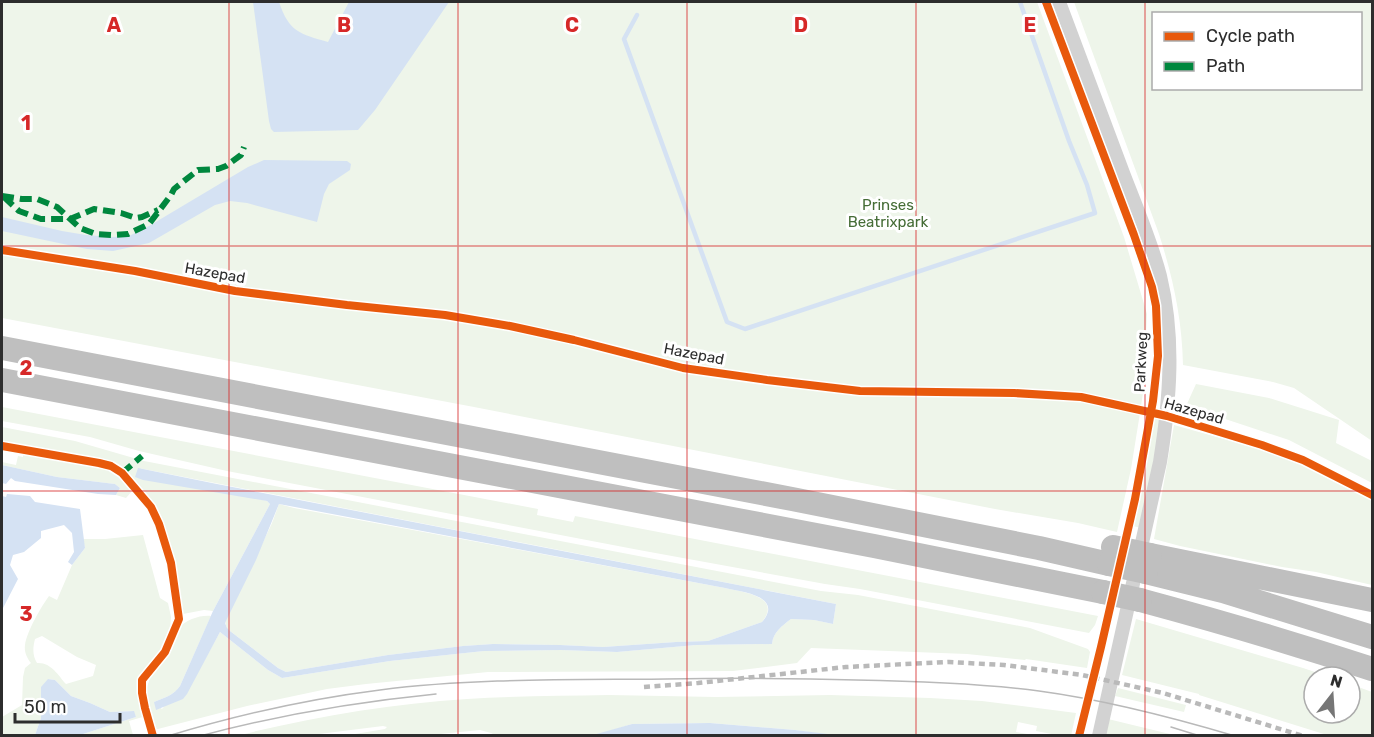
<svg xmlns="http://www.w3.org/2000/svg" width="1374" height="737" font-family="Rubik,sans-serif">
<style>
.green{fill:#eef5ea;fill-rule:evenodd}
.water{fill:#d5e2f3;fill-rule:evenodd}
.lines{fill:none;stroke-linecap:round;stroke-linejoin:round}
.stream{stroke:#d5e2f3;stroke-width:4.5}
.street{stroke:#d2d2d2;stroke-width:14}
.highway{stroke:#bfbfbf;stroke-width:24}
.tram{stroke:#b9b9b9;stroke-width:1.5}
.rail{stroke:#b9b9b9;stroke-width:4.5;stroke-dasharray:6 4.5;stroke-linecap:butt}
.highway-bridge{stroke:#bfbfbf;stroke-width:24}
.quiet{stroke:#00873e;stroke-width:6;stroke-dasharray:12 6;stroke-linecap:butt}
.cycleway-casing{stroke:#fff;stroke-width:11}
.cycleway{stroke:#e8590c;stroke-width:8}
.grid{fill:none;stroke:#d62828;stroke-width:1.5;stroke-opacity:0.55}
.labels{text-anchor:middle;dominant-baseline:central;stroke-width:6;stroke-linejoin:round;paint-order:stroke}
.park-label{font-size:15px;fill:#466d37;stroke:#fff}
.street-label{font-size:15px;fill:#2d2d2d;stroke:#fff}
.grid-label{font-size:20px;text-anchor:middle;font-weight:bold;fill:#d62828;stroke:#fff;stroke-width:6;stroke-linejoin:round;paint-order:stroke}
</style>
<rect width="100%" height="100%" fill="#fff"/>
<path class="green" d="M2 2H1037L1124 237 1147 314 1143 393 1140 413 1131 469 1117 532 1078 523 995 509 474 407 2 318Z
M1074 2H1372V441L1294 388 1273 382 1183 365C1182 318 1173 278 1159 234ZM1154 14H1360V88H1154Z
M1196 384 1269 398 1339 420 1336 443 1372 461V483L1289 440 1186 406Z
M2 407 538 509 537 515 573 522 575 516 1098 616 1095 625 1089 633 860 589 825 584 639 550 227 471 139 451 90 437 2 421Z
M1155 418 1159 419 1161 422 1141 528 1133 526 1152 420Z
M1174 425 1267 451 1321 472 1372 499V585L1316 572 1282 567 1180 546 1154 539Z
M2 427 75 441 144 461 821 591 858 595 1030 628 1088 649 1090 652 1087 668 1026 659 1025 660 967 654 811 648 797 663 733 671 488 672 366 684 327 689 247 706 154 730 146 702 145 693 151 675 167 655 178 628C187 620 199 615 211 616L180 686C174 695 164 698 154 702L162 709 204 661 220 632 268 670 282 678 390 661 484 651 561 650 617 652 696 645 772 644C773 632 782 626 791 619L814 620 833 624 836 604 138 468 267 501 270 504 213 611 204 610 183 614 180 612 179 596 170 548 162 523 153 505 129 476 111 463 94 459 2 442Z
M23 452 101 466 113 471 133 490 126 498 116 495 120 488 115 484 57 477 2 465V462L16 465 18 456 23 457Z
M279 504 294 508 725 588C742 592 783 596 762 622L708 641 676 642 603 647 560 645 493 644 463 646 388 655 286 672 278 668 230 631 227 629 225 622 272 523Z
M143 535 160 598 168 603 171 617 170 631 138 697 146 716 129 721 133 735H80L136 717 133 711 110 712 90 703 71 696 55 680 48 679 41 718 35 735H2V717L22 705 23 677 25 668 31 663C27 658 24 652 25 645 27 631 41 607 49 596L57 600 72 565 85 548 83 539H105ZM42 636 77 657 96 665 93 676 66 684C58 675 51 662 37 663 32 655 33 647 35 639Z
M1136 619 1303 668 1330 677H1314V713H1350V684L1372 692V735H1327L1199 695V694L1122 675Z
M1118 688 1186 705 1184 712 1115 696Z
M609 695 716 697 830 695 930 698 982 701 1076 713 1071 736 1057 735 1036 731 1037 726 1018 722 1016 732 1033 735 836 736 795 730 710 723 632 724 593 736 495 735 491 733 480 730 421 736 349 735 385 729 387 727 383 726 311 735 236 736C312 717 389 704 467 699 514 696 561 696 609 695Z
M1108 719 1174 735 1105 736Z"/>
<path class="water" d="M253 2H279C289 32 300 34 328 42L349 2H449L375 110 358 130 274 132 271 129 269 121Z
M264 160 347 161 351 164 350 170 329 184 324 194 317 222 247 203 230 201 215 205 149 243 113 251 87 249 2 231V217L62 231 86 235 112 237 129 236 149 226 248 167Z
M2 465 57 477 115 484 120 488 116 495 98 494 15 481 11 478 6 484 2 483Z
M138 468 217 484 836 604 833 624 814 620 791 619C782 626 773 632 772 644L696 645 617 652 561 650 484 651 390 661 282 678 268 670 220 632 187 694 183 699 156 710 154 702C164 698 174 695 180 686L213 611 270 504 267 501 143 480 135 477ZM279 504 725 588C742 592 784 596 762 622L708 641 676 642 603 647 560 645 493 644 463 646 388 655 286 672 278 668 230 631 227 628 225 623 256 560Z
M7 494 30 496 35 502 80 509 85 548 72 565 68 562 74 552 72 533 64 525 41 531V538L24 552 13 555 10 565 18 579 2 610V496L6 497Z
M48 679 55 680 71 696 90 703 110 712 134 711 136 717 80 735H35L41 718V687Z
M710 723 795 730 836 735H593L632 724Z"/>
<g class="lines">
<path class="stream" d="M637 15 624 39 727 322 745 329 1095 213 1087 185 1069 141 1020 2"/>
<path class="street" d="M1059 2C1080 59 1102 116 1123 173 1136 207 1151 241 1160 276 1175 338 1170 400 1160 462L1099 736"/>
<path class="highway" d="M2 348 792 499 1039 548 1109 564
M2 380 874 546 1103 592
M1150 555 1372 600
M1146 572 1223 591 1372 637
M1140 600C1218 621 1296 644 1372 669"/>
<path class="tram" d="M1171 727 1200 736
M168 736C237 715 308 699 380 690 474 678 571 680 666 679 729 678 793 678 856 680 917 681 978 683 1039 691 1106 700 1171 717 1235 736
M200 736C278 715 356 702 436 694"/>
<path class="rail" d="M644 687 698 683 846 667 949 662 1004 665 1082 675 1163 693 1303 736"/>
<path class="highway-bridge" d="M1113 547 1150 555
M1109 564 1146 572
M1103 592 1140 600"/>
<path class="quiet" d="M2 196 22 199H37L57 207 80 228 96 234 112 235 128 234 149 224 171 195 174 189 198 170 218 169 226 166 241 155 244 147
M4 197 19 211 41 219H70L94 209 121 213 136 218 142 217 158 210
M122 473 142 456"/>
<g class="cycleway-casing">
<path id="cycleway" d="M1046 2 1134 235 1152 287 1156 306 1158 356 1153 401 1135 499 1101 647 1079 736
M2 250 135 271 235 291 347 305 445 315 510 326 574 340 683 368 767 380 860 391 1014 393 1081 397 1167 416 1262 445 1303 460 1372 495
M2 446 99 463 111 466 122 473 151 507 159 524 171 563 179 619 165 652 142 680V693L145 708 153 736"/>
</g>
<use href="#cycleway" class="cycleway"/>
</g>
<path class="grid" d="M229 2V736M458 2V736M687 2V736M916 2V736M1145 2V736M2 246H1372M2 491H1372"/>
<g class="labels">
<g class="park-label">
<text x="888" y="205">Prinses<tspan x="888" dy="17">Beatrixpark</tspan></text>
</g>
<g class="street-label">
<text transform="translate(215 273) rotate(10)">Hazepad</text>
<text transform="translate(694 354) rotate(11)">Hazepad</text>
<text transform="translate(1141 362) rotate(-87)">Parkweg</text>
<text transform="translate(1194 411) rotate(16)">Hazepad</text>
</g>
</g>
<g class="grid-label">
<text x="114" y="32">A</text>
<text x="344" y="32">B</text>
<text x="572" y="32">C</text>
<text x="801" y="32">D</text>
<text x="1030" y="32">E</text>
<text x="26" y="130">1</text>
<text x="26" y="375">2</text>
<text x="26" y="621">3</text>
</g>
<rect width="1374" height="737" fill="none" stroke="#2d2d2d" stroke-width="6"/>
<rect x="1152" y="12" width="210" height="78" fill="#ffffff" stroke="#ababab" stroke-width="1.5"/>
<rect x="1164" y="32" width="30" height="9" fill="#e8590c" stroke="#ababab" stroke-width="1.5"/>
<text x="1206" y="42" font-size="18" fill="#2d2d2d">Cycle path</text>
<rect x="1164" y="62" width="30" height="9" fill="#00873e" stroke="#ababab" stroke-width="1.5"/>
<text x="1206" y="72" font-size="18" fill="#2d2d2d">Path</text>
<g transform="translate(1332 695) rotate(17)"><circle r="28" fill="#ffffff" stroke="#ababab" stroke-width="1.5"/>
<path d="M0-4.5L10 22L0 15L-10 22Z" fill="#767676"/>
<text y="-9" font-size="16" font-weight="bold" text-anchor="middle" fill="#2d2d2d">N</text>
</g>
<path d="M15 713v9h105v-9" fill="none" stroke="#2d2d2d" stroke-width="3"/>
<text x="24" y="713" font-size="18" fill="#2d2d2d" stroke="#ffffff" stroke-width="4.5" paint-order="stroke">50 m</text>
</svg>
